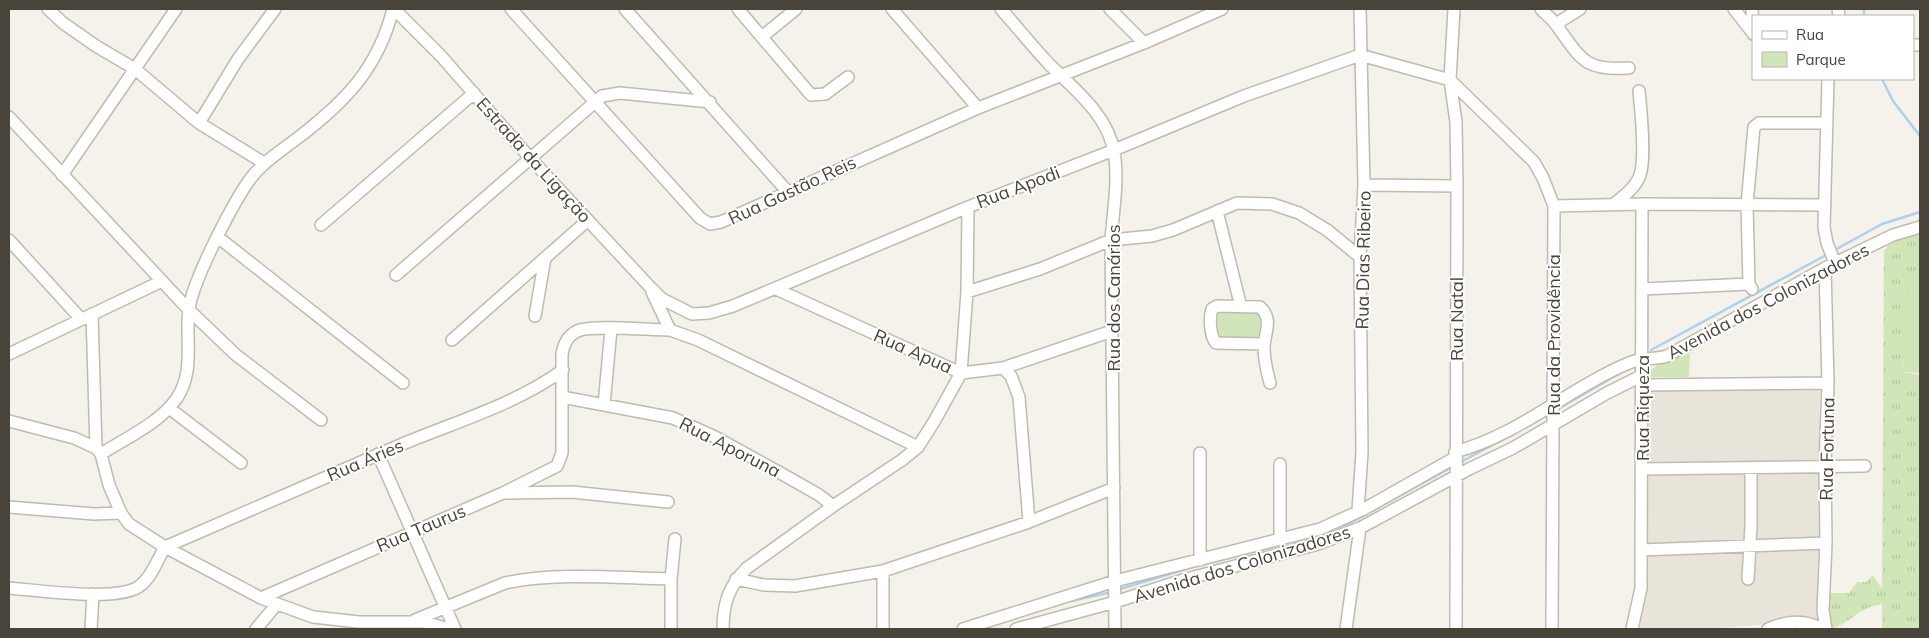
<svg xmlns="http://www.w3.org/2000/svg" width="1929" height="638" font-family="Mulish,sans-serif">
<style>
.residential{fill:#e9e4da}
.grass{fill:url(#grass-tufts)}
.green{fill:#d0e6b8}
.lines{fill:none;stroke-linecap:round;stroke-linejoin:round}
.stream{stroke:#add1ed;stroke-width:2.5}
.minor-casing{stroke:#c0baaf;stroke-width:14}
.minor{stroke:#fff;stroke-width:11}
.labels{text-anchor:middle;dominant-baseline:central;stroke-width:4;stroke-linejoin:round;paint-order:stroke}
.street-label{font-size:18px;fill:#49443a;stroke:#fff}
</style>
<defs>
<pattern id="grass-tufts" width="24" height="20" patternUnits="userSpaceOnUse" patternTransform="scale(1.25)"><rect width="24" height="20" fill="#d0e6b8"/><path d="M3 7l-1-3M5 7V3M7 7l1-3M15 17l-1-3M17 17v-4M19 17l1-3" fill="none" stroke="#b4c69f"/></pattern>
</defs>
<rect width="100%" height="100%" fill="#f5f2ec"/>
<path class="residential" d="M1820 385 1819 463 1645 466V386Z
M1823 468 1817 620 1709 629H1640L1645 562V471Z"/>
<path class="grass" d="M1920 232V273L1910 274 1903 372 1920 375V629H1882V602L1880 605C1859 606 1847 627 1829 629L1827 610 1829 593H1849L1857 582H1866L1873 575 1882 589 1884 251 1892 241Z"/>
<path class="green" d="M1909 271H1920V373L1903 372Z
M1260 309 1261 337 1218 339 1217 311Z
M1690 348 1689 377H1648V373L1659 363Z"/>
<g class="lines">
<path class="stream" d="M1864 9V16
M1882 79 1893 101 1920 136
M1833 251 1882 224 1920 212
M1651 350 1828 254
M1558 409 1622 372
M1459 463 1507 437
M1326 532 1352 522 1452 467
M1117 590 1186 569
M1071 601 1112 592"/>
<g class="minor-casing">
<path id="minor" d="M48 9 63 23 96 46 135 69 199 123 264 163
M394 9 441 56 530 158 650 287 662 299 692 314 709 313 733 306 968 207 1114 150 1244 96 1360 55 1450 80 1534 162 1543 178 1554 206 1552 629
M511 9 700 218 710 224 721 222 978 108 1144 43 1222 9
M625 9 787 191
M738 9 811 95 825 94 848 77
M892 9 978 108
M1001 9C1017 27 1032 46 1049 64 1074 89 1108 115 1114 152 1119 180 1113 212 1111 240L1115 629
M1110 9 1144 43
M1454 9 1450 80 1456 122 1457 186 1456 629
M1541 9C1546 15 1553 19 1557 26 1581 59 1584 71 1629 68
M1734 9 1752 32
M1752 9 1753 34
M1838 9 1839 16
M1556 24 1580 9
M763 36 796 9
M1913 45H1920
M1828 79 1824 227 1827 243 1835 263
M9 117 189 310 236 355 321 420
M199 123 238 59 275 9
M62 175 176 9
M1364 185 1457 186
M1614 204C1624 196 1636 187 1640 175 1646 157 1641 111 1639 91
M1554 206 1642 204 1825 205
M1217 211 1241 307
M321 225 474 93
M219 238 403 383
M9 240 81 319
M1825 268 1828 383 1825 466 1826 543 1823 610 1826 629
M396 275 602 96 620 93 710 102
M776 289 961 373 1003 368 1112 331
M1643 289 1749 284
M1752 289 1749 284 1747 205 1754 127 1759 123H1826
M652 292 670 330 698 340 918 447
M967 292 1040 269 1111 240 1152 236 1173 230 1237 203 1272 204 1299 213 1327 230 1360 257
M92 314 96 448
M535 316 545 258
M452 340 588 220
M1264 344 1216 343C1210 336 1209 318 1212 309L1217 306 1260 307C1274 320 1264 333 1264 348 1264 359 1267 372 1270 383
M9 354 160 282
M1003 368 1011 376 1019 397 1029 522
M1643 385 1828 383
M562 397 673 418 715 437 784 475 819 495 833 506
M604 405 611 329
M169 408 241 463
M9 421 74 438 96 448 101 454 109 485 121 513 129 524 165 547 261 598 313 617 359 622H424L449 629
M1455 452C1519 435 1569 388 1629 363 1642 357 1654 360 1667 356L1825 268 1893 235 1920 227
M101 454C126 438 160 423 177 398 195 371 185 338 189 309 193 280 231 207 248 182 261 163 281 151 299 137 346 101 378 68 393 9
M378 454 455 629
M1280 464V539
M1642 469 1865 466
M503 493 572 492 668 502
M9 507 94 514 121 513
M1358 511 1362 452 1360 257 1364 185 1360 9
M1641 550 1826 543
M1200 560V453
M736 579 764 585 795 586 883 571 1029 522 1114 488
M1748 579 1751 526V468
M9 588C37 590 121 603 141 585 152 576 158 559 165 547 245 512 325 477 405 443 458 421 516 404 563 370
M261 598 503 493 557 466 562 453V354C564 343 568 334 580 330 596 325 650 330 670 330
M415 620 505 583C558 572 616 578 671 579
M91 629 93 594
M256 629 277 604
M671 629V579L675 539
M723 629C723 603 729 586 747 568L833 506 902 460 918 447 935 420 961 373 967 292 968 207
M883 629V571
M963 629 1115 581 1320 529 1364 509 1456 457
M1016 629 1115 602 1183 580 1318 544 1360 528 1469 469 1513 448 1607 393 1643 375
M1346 629 1360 528
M1632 629 1641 588 1642 204
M1768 629C1787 621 1804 619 1822 629"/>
</g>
<use href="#minor" class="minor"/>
</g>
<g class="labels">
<g class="street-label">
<text transform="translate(534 160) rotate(48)">Estrada da Ligação</text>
<text transform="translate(1018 187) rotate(-21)">Rua Apodi</text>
<text transform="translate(792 190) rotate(-25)">Rua Gastão Reis</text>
<text transform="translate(1363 260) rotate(-89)">Rua Dias Ribeiro</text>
<text transform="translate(1113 298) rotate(-90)">Rua dos Canários</text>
<text transform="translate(1768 301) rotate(-28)">Avenida dos Colonizadores</text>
<text transform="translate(1456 319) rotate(-90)">Rua Natal</text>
<text transform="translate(1553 335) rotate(-90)">Rua da Providência</text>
<text transform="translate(913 351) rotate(24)">Rua Apua</text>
<text transform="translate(1642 408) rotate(-90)">Rua Riqueza</text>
<text transform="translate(730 447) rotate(27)">Rua Aporuna</text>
<text transform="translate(1827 449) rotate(-89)">Rua Fortuna</text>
<text transform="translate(365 460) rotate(-23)">Rua Áries</text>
<text transform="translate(421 528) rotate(-23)">Rua Taurus</text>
<text transform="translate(1242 564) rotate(-17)">Avenida dos Colonizadores</text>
</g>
</g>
<rect width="1929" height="638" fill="none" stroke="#49443a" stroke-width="20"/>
<rect x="1752" y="15" width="162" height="65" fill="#ffffff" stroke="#b6b4b0"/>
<rect x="1762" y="31" width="25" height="8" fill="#ffffff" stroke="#b6b4b0"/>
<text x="1796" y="40" font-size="15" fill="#49443a">Rua</text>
<rect x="1762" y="52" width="25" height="15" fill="#d0e6b8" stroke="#b6b4b0"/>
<text x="1796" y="65" font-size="15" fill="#49443a">Parque</text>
</svg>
